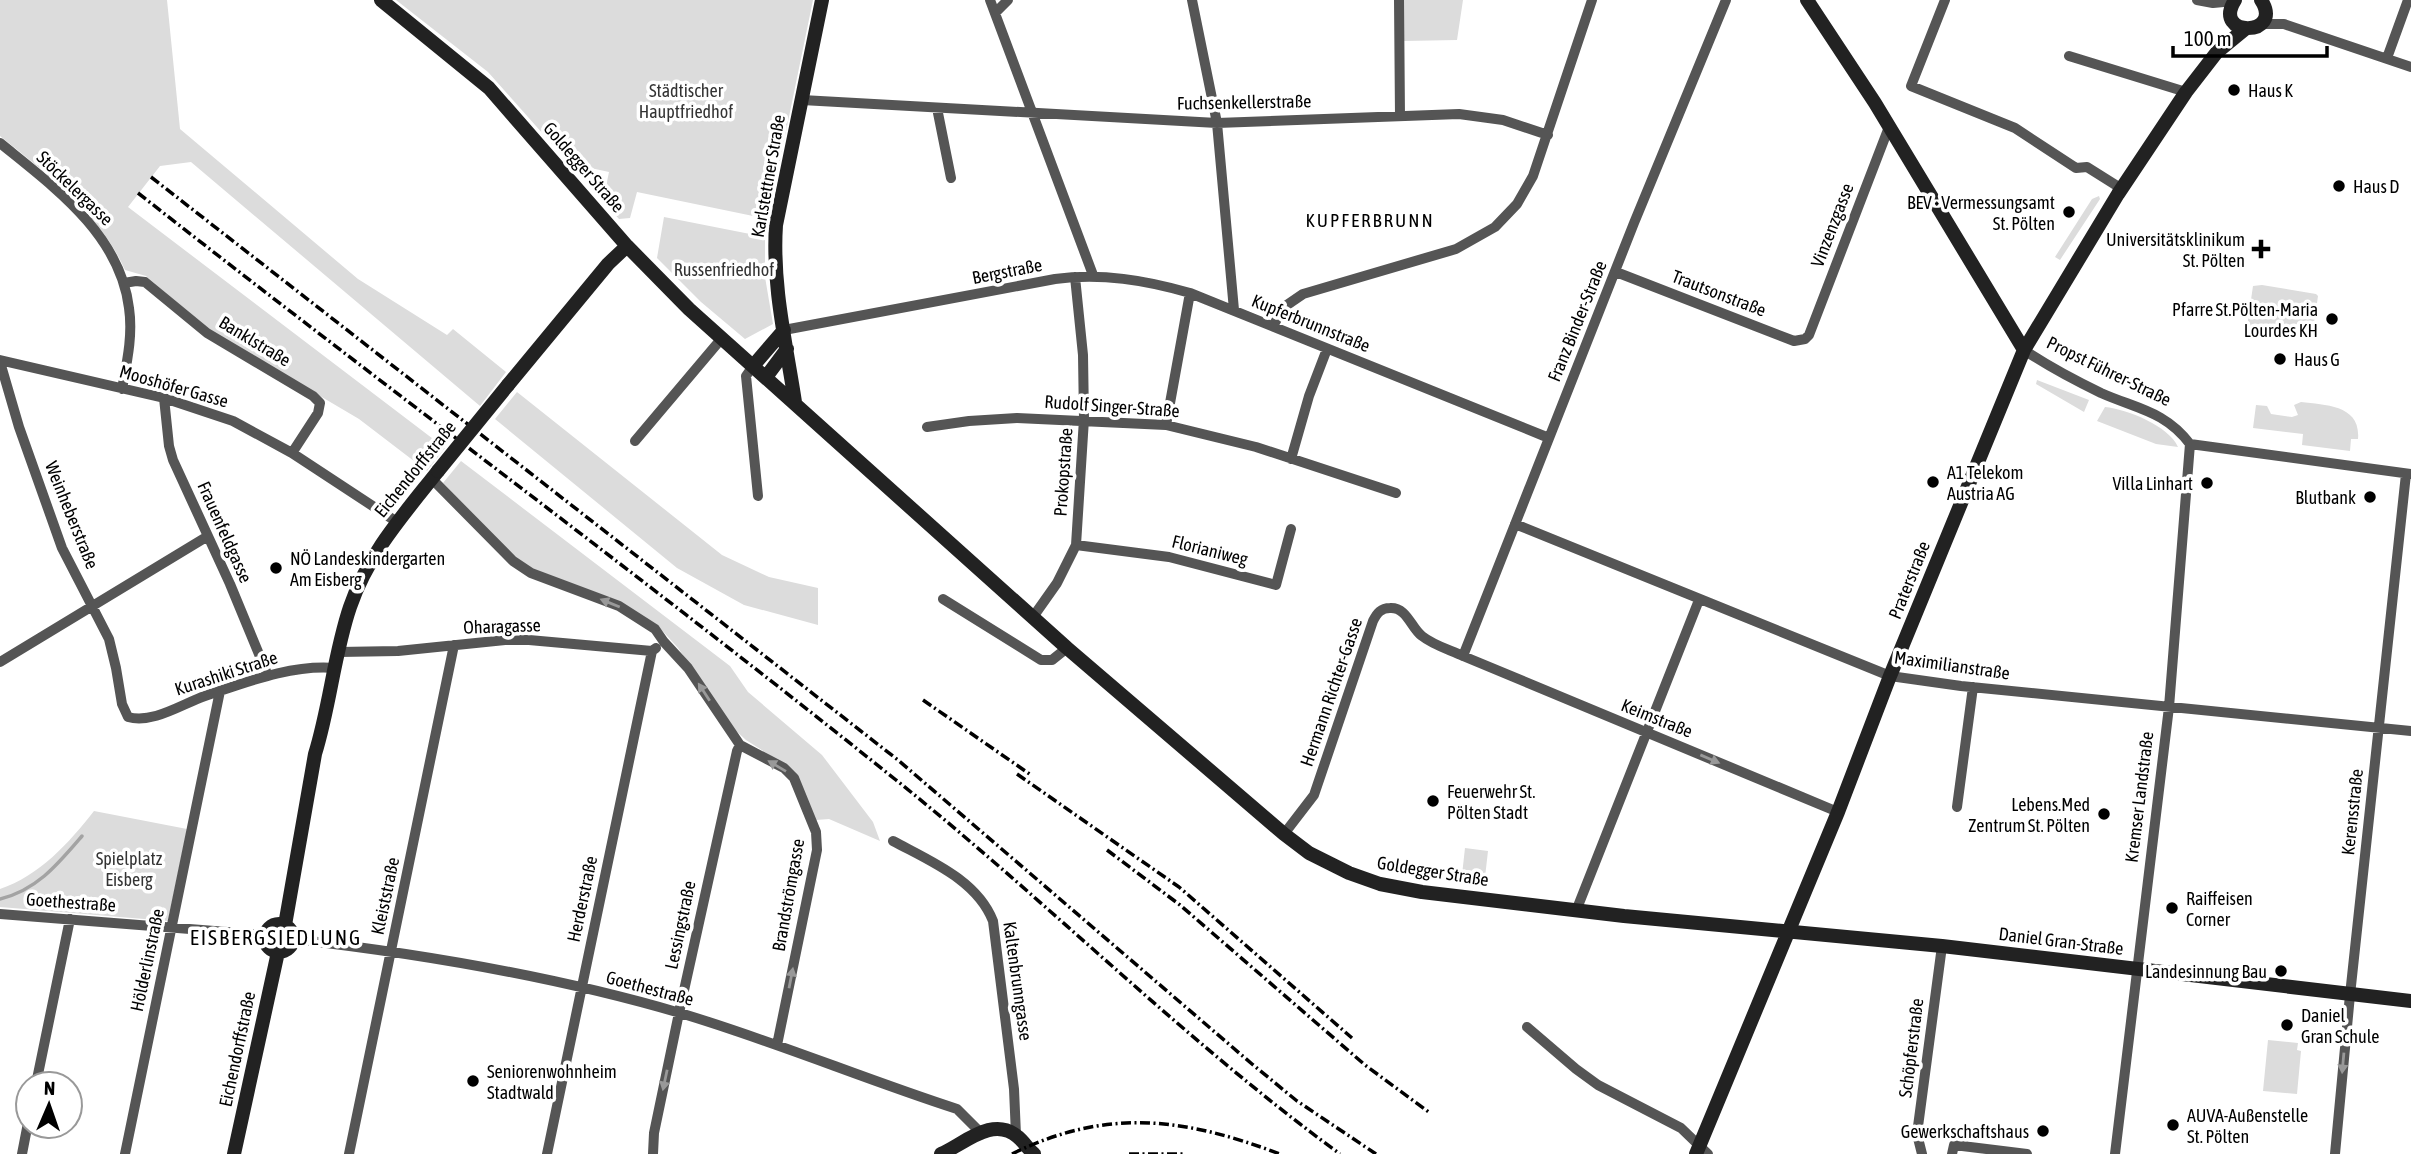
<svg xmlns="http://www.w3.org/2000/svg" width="2411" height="1154" font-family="'Asap Condensed',sans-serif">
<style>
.green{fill:#dcdcdc}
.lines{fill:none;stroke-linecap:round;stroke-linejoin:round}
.stream{stroke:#a3a3a3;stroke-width:3.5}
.street{stroke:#555;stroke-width:10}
.secondary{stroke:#222;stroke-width:14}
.rail{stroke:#000;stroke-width:3.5;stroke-dasharray:10 3.5 2 3.5;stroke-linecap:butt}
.secondary-bridge{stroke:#222;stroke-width:14}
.oneway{fill:#999}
.poi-dot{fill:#000;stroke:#fff;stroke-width:2.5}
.labels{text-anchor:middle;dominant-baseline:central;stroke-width:7;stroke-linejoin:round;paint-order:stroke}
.park-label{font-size:18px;fill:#333;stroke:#fff}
.poi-label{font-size:18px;fill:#000;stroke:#fff;text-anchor:start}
.street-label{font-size:18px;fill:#000;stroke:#fff}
.neighbourhood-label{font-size:19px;letter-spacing:2px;fill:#000;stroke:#fff}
.quarter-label{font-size:21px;letter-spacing:2px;fill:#000;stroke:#fff}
</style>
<rect width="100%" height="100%" fill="#fff"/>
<path class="green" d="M0 0H167L180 129 358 279 447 335 453 329 506 372 480 406 191 162 160 166 128 207 445 448 427 471 359 419 210 331 146 276 125 270C100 213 47 174 0 136Z
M396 0H813L768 219 637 192 630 218 619 219 603 201 609 172 586 167 583 179 488 72Z
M1403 0H1463L1457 40 1404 41Z
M2099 196 2100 199 2060 260 2055 257 2092 199Z
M664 217 765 237V277L773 324 745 339 701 302 657 258Z
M2262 285 2316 294 2318 296 2312 337 2255 330V328L2247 327 2253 286Z
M2037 380 2089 400 2084 412 2036 384Z
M517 392 722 555 769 577 818 588V625L744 605 677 568 495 419Z
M2301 402C2326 405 2361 405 2358 439H2351L2350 451 2302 445 2303 434 2253 428 2256 405 2267 406 2271 414 2292 417 2298 415 2294 405Z
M2105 407C2127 409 2169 426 2178 447L2156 444 2097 421Z
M461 461 730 666 748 692 822 755 873 822 880 841 829 819 816 820 790 768 746 740 735 730 678 648 659 627 532 571 513 557 443 483Z
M94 811 187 829 168 921 0 907V889C39 876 69 843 94 811Z
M1465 848 1488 851 1484 886 1461 884Z
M2268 1040 2298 1043 2297 1050 2301 1051 2297 1094 2263 1091Z"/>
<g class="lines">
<path class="stream" d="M0 899C37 890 58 864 82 836"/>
<path class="street" d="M990 0 1093 275
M1192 0 1217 123 1234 310
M1399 0 1400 116
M1945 0 1911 86 2015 128 2076 168 2087 167 2122 189
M2197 0 2213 3 2234 1
M995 13 1008 0
M2261 24H2284L2411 67
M2069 56 2186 92
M2387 58 2408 0
M802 100 1217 123 1459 114 1503 120 1548 135
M937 108 951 178
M0 143C54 187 120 234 129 308 133 335 127 362 122 389
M1616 272 1794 341 1805 339 1809 335 1889 127
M124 283 136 281 145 282 207 333 313 396 320 403 318 413 292 453
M1273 326 1284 307 1303 294 1456 249 1495 227 1517 204 1533 176 1592 0
M784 330 1055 279C1102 273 1145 280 1190 293L1549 438
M2024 350C2048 366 2074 380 2101 393 2137 409 2165 411 2190 444L2411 474
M0 360 164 398 233 421 292 453 397 522
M0 362 19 427 62 548 109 639 116 668 122 704 128 717C153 724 182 704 205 696 247 682 292 664 336 668
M753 366 746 376 758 496
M164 398 169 446 173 460 230 584 268 676
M1166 425 1190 293
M927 427 969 421 1017 418 1166 425 1256 447 1396 493
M635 441 722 338
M1291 459 1309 396 1327 349
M432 479 513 561 531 573 619 606 655 629 664 642 688 668 740 745 784 768 794 778 816 832 817 850 777 1045
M1515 524 1890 676 1961 686 2411 731
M1076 545 1169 557 1276 585 1291 529
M943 599 1041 660H1052L1067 648
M1033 617 1057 583 1076 545 1084 419 1083 355 1075 277
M339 652 398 651 505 640H529L652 651 656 648
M1463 656 1634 223 1726 0
M0 662 208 536
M1957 807 1973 687
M1284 834 1314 795 1373 621C1377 613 1381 608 1390 608 1407 607 1411 628 1422 636 1433 645 1450 650 1463 656L1838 812
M893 841C930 861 977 880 993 921L1014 1089 1016 1135
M1576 911 1699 600
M0 914 266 935
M293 939C423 954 554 976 680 1013 774 1041 864 1079 957 1109L979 1131
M1527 1027 1576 1069 1598 1085 1681 1128 1708 1154
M36 1084 70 919
M22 1154 28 1123
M125 1154 220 691
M349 1154 454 645
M547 1154 652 651
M653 1154 654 1133 679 1013 737 751 740 745
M1922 1154 1917 1134 1942 946
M1952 1154 1954 1145 2027 1154
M2115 1154 2169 707 2190 444
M2335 1154 2350 995 2406 474"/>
<path class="secondary" d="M381 0 489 88 627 246 689 309 1067 648 1284 834 1309 853 1349 873 1380 884 1422 892 1624 916 1942 946 2411 1001
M1807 0 1875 103 2024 350
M2235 0C2211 38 2285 37 2261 0
M753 366 784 330
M766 377 787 349
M508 385 608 264 627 246
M795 402C786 343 772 285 776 225L822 0
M265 938a14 14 0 1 1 28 0a14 14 0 1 1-28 0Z
M285 925 315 754C330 706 334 654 350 607 368 554 404 514 438 471
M234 1154 278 952
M941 1154C964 1144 993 1115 1018 1137 1024 1142 1028 1149 1034 1154
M1696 1154 1838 812 1890 676 2024 350 2118 194 2186 92 2217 52 2245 29"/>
<path class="rail" d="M151 177 898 760 1252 1064 1297 1101 1376 1154
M138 193C390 391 647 580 896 780 1047 901 1184 1040 1340 1154
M923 700 1031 775
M1017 774 1179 887 1352 1038
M1107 850 1180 905 1365 1065 1430 1113
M1012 1154C1107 1107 1185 1118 1280 1154
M1129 1154H1183"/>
<path class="secondary-bridge" d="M438 471 508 385"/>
</g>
<defs><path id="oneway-solid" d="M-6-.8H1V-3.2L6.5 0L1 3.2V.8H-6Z" transform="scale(1.75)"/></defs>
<g class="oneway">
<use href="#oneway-solid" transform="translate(610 603) rotate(-158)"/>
<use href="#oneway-solid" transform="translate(704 692) rotate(-123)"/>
<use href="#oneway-solid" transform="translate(1710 759) rotate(23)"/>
<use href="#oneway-solid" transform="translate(777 766) rotate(-149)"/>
<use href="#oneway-solid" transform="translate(791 978) rotate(-79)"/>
<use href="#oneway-solid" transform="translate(2343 1063) rotate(95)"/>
<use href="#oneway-solid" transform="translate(665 1080) rotate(102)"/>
</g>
<g class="poi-dot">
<circle cx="2234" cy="90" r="7"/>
<circle cx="2339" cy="186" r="7"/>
<circle cx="2069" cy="212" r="7"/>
<path d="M2257.5 238.5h7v7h7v7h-7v7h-7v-7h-7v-7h7z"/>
<circle cx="2332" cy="319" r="7"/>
<circle cx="2280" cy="359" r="7"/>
<circle cx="1933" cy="482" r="7"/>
<circle cx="2207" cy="483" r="7"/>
<circle cx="2370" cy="497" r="7"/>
<circle cx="276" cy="568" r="7"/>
<circle cx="1433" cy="801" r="7"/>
<circle cx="2104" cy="814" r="7"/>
<circle cx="2172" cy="908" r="7"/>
<circle cx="2281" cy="971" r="7"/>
<circle cx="2287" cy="1025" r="7"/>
<circle cx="473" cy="1081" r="7"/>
<circle cx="2173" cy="1125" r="7"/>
<circle cx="2043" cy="1131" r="7"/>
</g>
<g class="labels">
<g class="park-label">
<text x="686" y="90">Städtischer<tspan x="686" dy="21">Hauptfriedhof</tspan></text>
<text x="724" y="269">Russenfriedhof</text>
<text x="129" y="858">Spielplatz<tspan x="129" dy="21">Eisberg</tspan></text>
</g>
<g class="poi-label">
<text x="2248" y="90">Haus K</text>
<text x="2353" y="186">Haus D</text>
<text x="2055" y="202" text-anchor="end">BEV - Vermessungsamt<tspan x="2055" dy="21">St. Pölten</tspan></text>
<text x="2245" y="239" text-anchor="end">Universitätsklinikum<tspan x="2245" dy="21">St. Pölten</tspan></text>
<text x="2318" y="309" text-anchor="end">Pfarre St.Pölten-Maria<tspan x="2318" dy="21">Lourdes KH</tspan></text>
<text x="2294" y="359">Haus G</text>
<text x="1947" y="472">A1 Telekom<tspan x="1947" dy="21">Austria AG</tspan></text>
<text x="2193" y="483" text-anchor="end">Villa Linhart</text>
<text x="2356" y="497" text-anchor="end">Blutbank</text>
<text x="290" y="558">NÖ Landeskindergarten<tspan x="290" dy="21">Am Eisberg</tspan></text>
<text x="1447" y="791">Feuerwehr St.<tspan x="1447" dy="21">Pölten Stadt</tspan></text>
<text x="2090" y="804" text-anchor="end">Lebens.Med<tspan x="2090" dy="21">Zentrum St. Pölten</tspan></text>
<text x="2186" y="898">Raiffeisen<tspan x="2186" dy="21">Corner</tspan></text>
<text x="2267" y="971" text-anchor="end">Landesinnung Bau</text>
<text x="2301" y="1015">Daniel<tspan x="2301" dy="21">Gran Schule</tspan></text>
<text x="487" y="1071">Seniorenwohnheim<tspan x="487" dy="21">Stadtwald</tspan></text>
<text x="2187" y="1115">AUVA-Außenstelle<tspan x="2187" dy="21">St. Pölten</tspan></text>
<text x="2029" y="1131" text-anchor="end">Gewerkschaftshaus</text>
</g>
<g class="street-label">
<text transform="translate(1244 102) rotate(-1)">Fuchsenkellerstraße</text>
<text transform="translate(584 167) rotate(49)">Goldegger Straße</text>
<text transform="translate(768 176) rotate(-80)">Karlstettner Straße</text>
<text transform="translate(75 188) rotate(44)">Stöckelergasse</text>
<text transform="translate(1832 225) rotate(-69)">Vinzenzgasse</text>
<text transform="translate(1007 271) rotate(-11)">Bergstraße</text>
<text transform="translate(1719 293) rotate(21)">Trautsonstraße</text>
<text transform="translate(1577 321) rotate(-68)">Franz Binder-Straße</text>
<text transform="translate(1311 323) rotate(22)">Kupferbrunnstraße</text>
<text transform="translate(255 341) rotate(31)">Banklstraße</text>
<text transform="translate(2109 371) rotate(26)">Propst Führer-Straße</text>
<text transform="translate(174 386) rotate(16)">Mooshöfer Gasse</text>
<text transform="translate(1112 406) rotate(4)">Rudolf Singer-Straße</text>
<text transform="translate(415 469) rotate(-51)">Eichendorffstraße</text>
<text transform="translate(1063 472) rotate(-86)">Prokopstraße</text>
<text transform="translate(72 515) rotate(68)">Weinheberstraße</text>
<text transform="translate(225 532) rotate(66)">Frauenfeldgasse</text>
<text transform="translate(1210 550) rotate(14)">Florianiweg</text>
<text transform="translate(1909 580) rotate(-68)">Praterstraße</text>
<text transform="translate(502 626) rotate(-2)">Oharagasse</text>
<text transform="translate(1952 665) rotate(8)">Maximilianstraße</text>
<text transform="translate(226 673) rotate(-18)">Kurashiki Straße</text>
<text transform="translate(1331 692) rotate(-71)">Hermann Richter-Gasse</text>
<text transform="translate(1657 718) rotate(22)">Keimstraße</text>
<text transform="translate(2139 797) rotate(-83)">Kremser Landstraße</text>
<text transform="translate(2352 812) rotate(-84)">Kerensstraße</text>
<text transform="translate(1433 871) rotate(9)">Goldegger Straße</text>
<text transform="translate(788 895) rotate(-80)">Brandströmgasse</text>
<text transform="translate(385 896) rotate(-78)">Kleiststraße</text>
<text transform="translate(582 899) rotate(-78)">Herderstraße</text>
<text transform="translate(71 902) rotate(4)">Goethestraße</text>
<text transform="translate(680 925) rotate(-78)">Lessingstraße</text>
<text transform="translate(2061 941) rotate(7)">Daniel Gran-Straße</text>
<text transform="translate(147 960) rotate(-78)">Hölderlinstraße</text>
<text transform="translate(1018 981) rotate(82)">Kaltenbrunngasse</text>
<text transform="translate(650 988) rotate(15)">Goethestraße</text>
<text transform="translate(1911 1048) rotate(-83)">Schöpferstraße</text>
<text transform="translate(237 1049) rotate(-78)">Eichendorffstraße</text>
</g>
<g class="neighbourhood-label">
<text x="1370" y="220">KUPFERBRUNN</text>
</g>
<g class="quarter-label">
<text x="276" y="937">EISBERGSIEDLUNG</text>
</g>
</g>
<g transform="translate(49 1105) rotate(2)"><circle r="33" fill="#ffffff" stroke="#999999" stroke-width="2"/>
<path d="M0-5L12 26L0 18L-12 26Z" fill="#000000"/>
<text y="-10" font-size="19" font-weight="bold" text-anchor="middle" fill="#000000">N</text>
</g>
<path d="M2173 46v10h154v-10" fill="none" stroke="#000000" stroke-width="3.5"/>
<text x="2184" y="46" font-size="21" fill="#000000" stroke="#ffffff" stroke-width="5" paint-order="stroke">100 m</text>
</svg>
